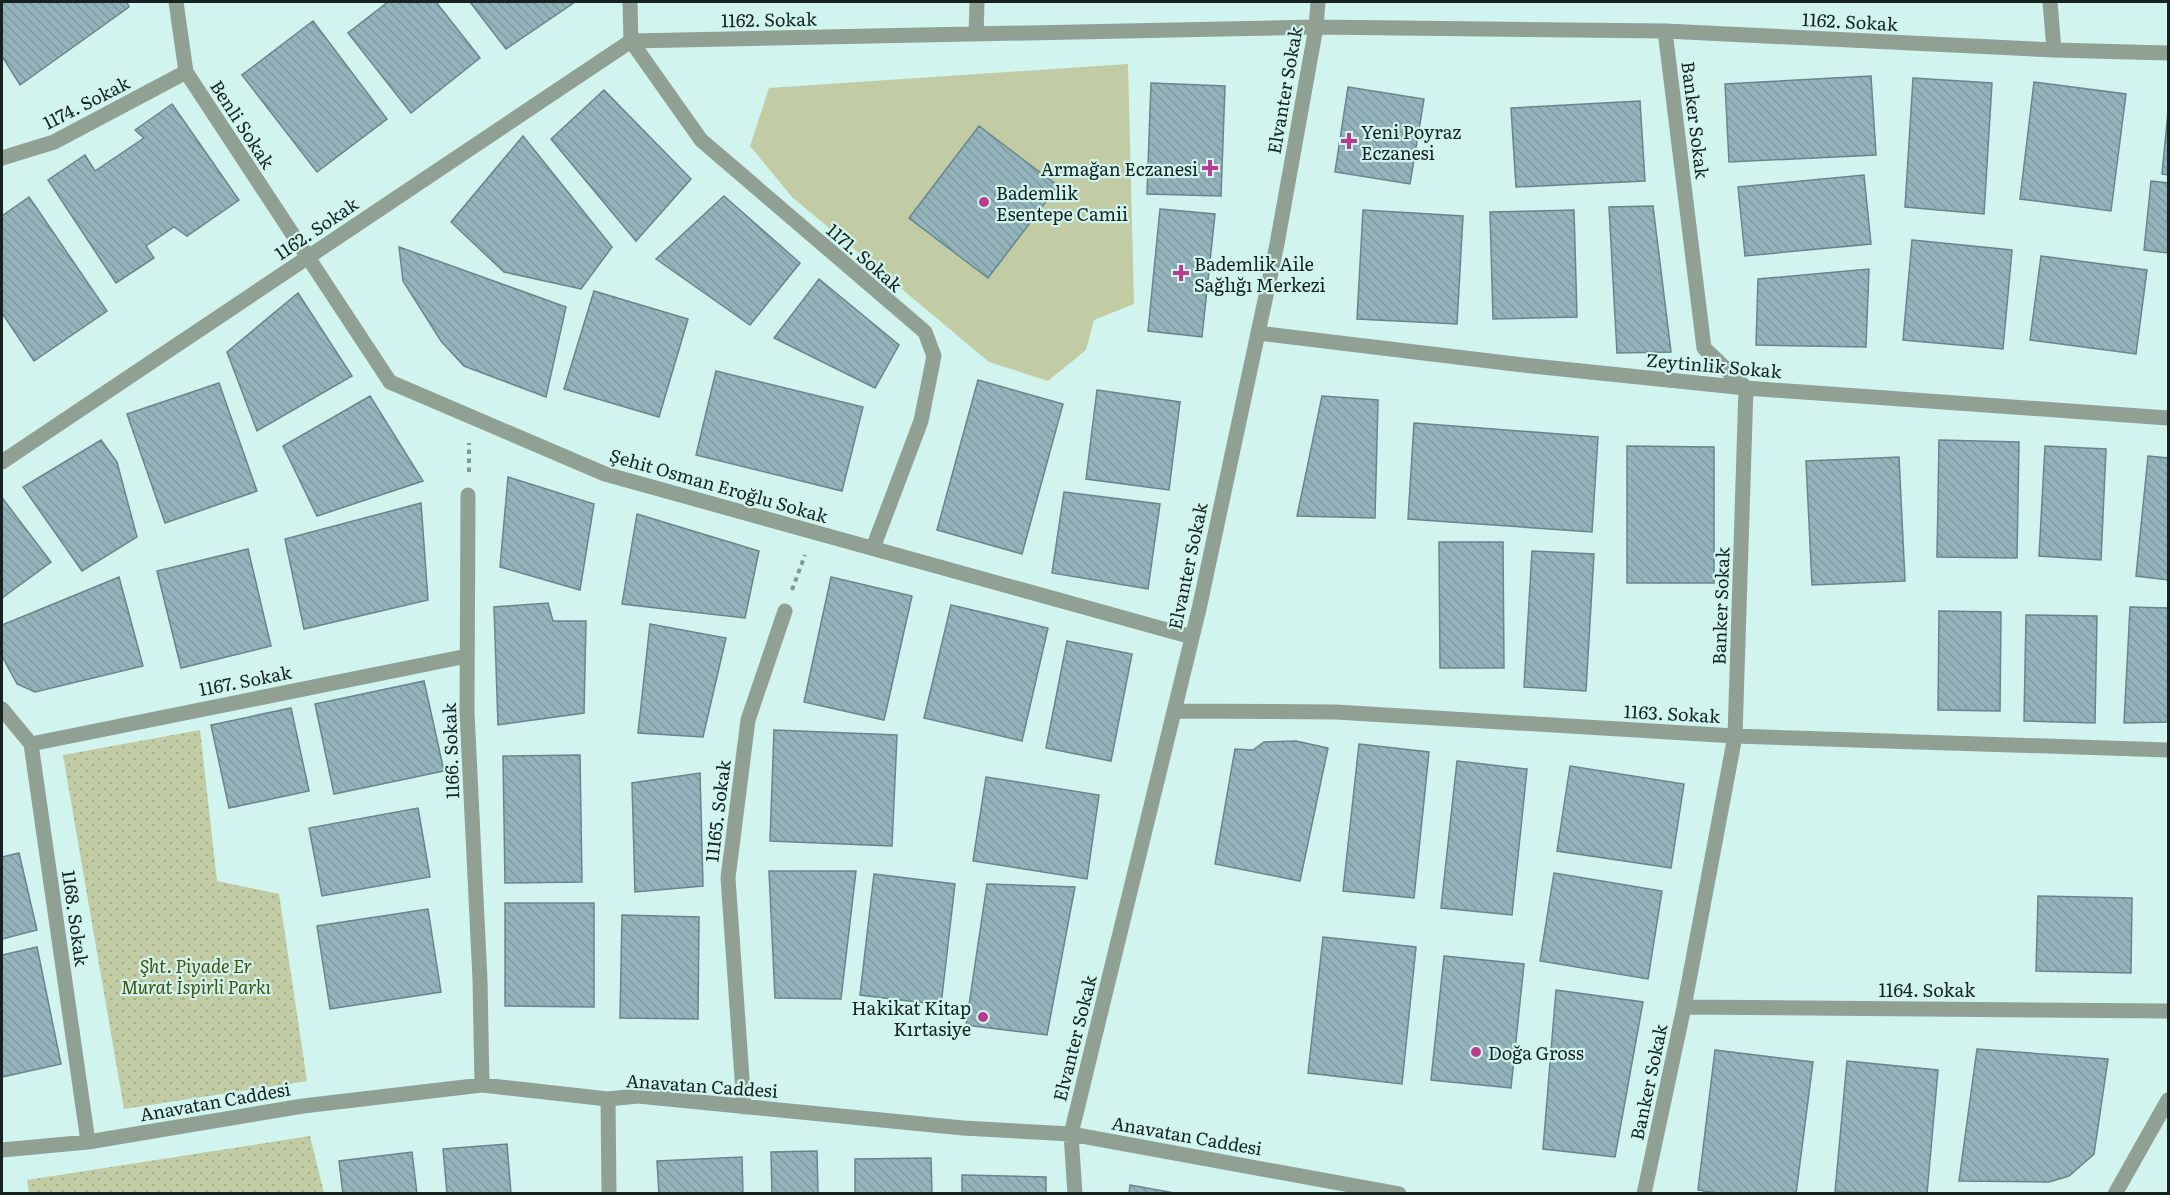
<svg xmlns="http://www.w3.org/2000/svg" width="2170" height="1195" font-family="Literata,serif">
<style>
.grass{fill:#c1cca5}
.park{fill:url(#park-dots)}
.building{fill:url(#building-back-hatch);stroke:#67858d;stroke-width:1.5}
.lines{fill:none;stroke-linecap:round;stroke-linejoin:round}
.path{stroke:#7e9894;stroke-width:4;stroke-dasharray:4.5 4.5;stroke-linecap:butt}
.minor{stroke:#90a194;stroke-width:15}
.tertiary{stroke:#90a194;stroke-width:15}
.poi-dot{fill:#b93c8c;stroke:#d1f4ee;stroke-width:2}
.labels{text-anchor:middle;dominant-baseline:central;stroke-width:4.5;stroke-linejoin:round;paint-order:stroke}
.street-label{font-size:18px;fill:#162321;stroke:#d1f4ee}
.poi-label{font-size:18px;fill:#162321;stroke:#d1f4ee;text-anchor:start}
.park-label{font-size:18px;font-style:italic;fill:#434f0d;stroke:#d1f4ee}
</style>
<defs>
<pattern id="park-dots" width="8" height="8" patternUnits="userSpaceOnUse" patternTransform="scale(1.5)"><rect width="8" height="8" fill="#c1cca5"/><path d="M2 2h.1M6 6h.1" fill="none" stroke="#a5af8e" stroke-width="1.8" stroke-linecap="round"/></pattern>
<pattern id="building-back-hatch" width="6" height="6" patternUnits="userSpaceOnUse" patternTransform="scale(1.5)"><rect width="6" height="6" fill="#94b4bc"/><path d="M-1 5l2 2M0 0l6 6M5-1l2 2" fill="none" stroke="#7f9aa1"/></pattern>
</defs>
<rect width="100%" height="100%" fill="#d1f4ee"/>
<path class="grass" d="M1128 64 1134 304 1094 320 1086 350 1048 381 989 362 792 197 750 146 769 88Z"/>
<path class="park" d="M200 730 217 881 279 894 307 1081 124 1109 63 755Z
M310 1136 324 1193H29L27 1180Z"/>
<path class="building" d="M2 2H127L129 7 20 85 2 56Z
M388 2H436L480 58 411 113 348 33Z
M470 2H575L506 49Z
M313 21 387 119 317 172 242 75Z
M1871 76 1876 155 1729 162 1725 84Z
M1913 78 1992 83 1984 214 1905 207Z
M2034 82 2126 94 2111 211 2020 199Z
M1151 83 1225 86 1221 196 1147 194Z
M1348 87 1424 99 1410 184 1335 172Z
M604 90 691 179 636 241 551 139Z
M1640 101 1645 181 1516 187 1511 108Z
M172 104 239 200 187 236 174 227 146 246 154 258 116 283 48 180 85 155 95 171 144 138 135 130Z
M2168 112V175L2162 174Z
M979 126 1058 186 988 278 909 218Z
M523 136 612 247 581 289 504 272 451 222Z
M1864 175 1871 244 1745 256 1738 187Z
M2151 181 2168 183V253L2144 250Z
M724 196 800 263 750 325 656 259Z
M29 197 107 311 34 361 2 313V216Z
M1653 206 1671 352 1617 353 1609 207Z
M1160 209 1215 214 1202 337 1148 331Z
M1363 210 1463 216 1457 324 1357 319Z
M1574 210 1577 317 1493 319 1490 212Z
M1912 240 2012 250 2003 349 1903 340Z
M399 247 566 307 546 397 464 366 441 341 403 281Z
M2041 256 2147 270 2136 354 2030 340Z
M1869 269 1866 347 1756 345 1758 279Z
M819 279 899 345 875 388 774 338Z
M594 291 688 319 659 417 564 389Z
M298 293 352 376 257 431 227 352Z
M716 371 863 407 842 491 696 455Z
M978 380 1063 404 1022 554 937 530Z
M219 383 257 491 165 523 127 414Z
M1097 390 1180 402 1169 490 1086 479Z
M370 396 423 481 317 516 283 446Z
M1322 396 1378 400 1375 518 1297 516Z
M1414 423 1598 437 1592 532 1408 519Z
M101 440 117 462 137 537 82 571 23 487Z
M1939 440 2019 442 2017 558 1937 557Z
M1627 446 1714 447V583H1627Z
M2045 446 2106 449 2101 560 2039 556Z
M2148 456 2168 458V580L2136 576Z
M1899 457 1905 581 1812 585 1806 461Z
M508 477 594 504 580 590 500 567Z
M1064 492 1160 504 1148 589 1052 573Z
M3 499 51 562 2 598V500Z
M421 503 428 600 304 629 285 539Z
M637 514 759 551 745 618 622 604Z
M1439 542H1503L1504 668H1440Z
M248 549 271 646 181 668 157 571Z
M1532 551 1594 554 1586 691 1524 687Z
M119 577 143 666 35 692 17 684 2 656V625Z
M831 577 912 596 884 720 804 702Z
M548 603 553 621H586L584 713 498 725 494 607Z
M951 605 1048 628 1022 741 924 718Z
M2130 607 2168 608V722L2124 723Z
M1939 611 2001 612 2000 711 1938 710Z
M2026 615 2097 616 2095 723 2024 721Z
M650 624 726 638 703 737 638 733Z
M1067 641 1132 654 1111 761 1046 748Z
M424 681 444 771 334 794 315 704Z
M291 708 309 791 229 808 211 725Z
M774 730 897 735 892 846 770 841Z
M1296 741 1328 748 1300 881 1215 864 1235 749 1253 750 1264 742Z
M1359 744 1429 752 1414 898 1343 891Z
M580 755 582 882 505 883 503 756Z
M1457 761 1527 769 1512 915 1441 908Z
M1570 766 1684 784 1671 868 1557 851Z
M700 773 703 886 635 892 632 783Z
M986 777 1099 795 1087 879 973 861Z
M418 808 430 877 322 896 309 828Z
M19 853 37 930 2 939V857Z
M769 871H856L841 999 775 998Z
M1554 873 1662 891 1648 979 1540 961Z
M874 874 955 884 941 1005 860 995Z
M987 884 1075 887 1047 1035 966 1025Z
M2038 896 2132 898 2131 973 2036 971Z
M505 903H594V1007L505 1006Z
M428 909 441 992 330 1009 317 926Z
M622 915 699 917 698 1019 620 1018Z
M1323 937 1416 947 1402 1084 1308 1073Z
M37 947 61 1064 2 1077V955Z
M1444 956 1524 964 1511 1088 1431 1080Z
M1556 990 1643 1002 1615 1157 1543 1149Z
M1977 1049 2108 1059 2094 1154 2069 1176 2049 1182 1959 1181Z
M1715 1050 1813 1062 1796 1194H1722L1698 1190Z
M1847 1061 1938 1070 1927 1194 1835 1192Z
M507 1144 511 1194H447L443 1149Z
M817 1151 818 1194H772L771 1152Z
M412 1152 417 1194H343L339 1161Z
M742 1157 743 1194H659L657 1161Z
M931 1158 932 1194H855V1159Z
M962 1175 1046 1177V1194H962Z
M1130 1185 1180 1194H1129Z"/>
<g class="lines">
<path class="path" d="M469 472V443
M792 590 805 555"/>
<path class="minor" d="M176 2 186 72 390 382 605 474 1192 637
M630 2 631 41
M2050 2 2054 50
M976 34 977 2
M631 41 701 140 925 332 934 356 921 421 873 548
M2 158 54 142 186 72
M1258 333 1523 365 1746 388 2168 418
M2 462 631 41 1316 27 1665 31 2054 50 2168 53
M468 495 467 712 480 980 482 1085
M2 709 31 744 88 1142
M1174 711 1336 712 1735 736 2168 750
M31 744 467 656
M1684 1007 2168 1011
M608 1099 609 1194
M744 1107 728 878 748 720 785 611
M2 1150 88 1142 303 1106 482 1085 608 1099 638 1096 963 1128 1071 1134 1399 1194
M1075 1194 1071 1134 1199 609 1277 244 1316 27 1318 2
M1644 1194 1684 1007 1735 736 1746 388 1704 348 1665 31"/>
<path class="tertiary" d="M2115 1194 2168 1100"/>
</g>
<g class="poi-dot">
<path d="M1346 132h6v6h6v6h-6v6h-6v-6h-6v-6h6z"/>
<path d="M1207 159h6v6h6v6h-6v6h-6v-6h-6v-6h6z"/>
<circle cx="984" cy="202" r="6"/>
<path d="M1178 264h6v6h6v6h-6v6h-6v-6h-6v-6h6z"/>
<circle cx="983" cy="1017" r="6"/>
<circle cx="1476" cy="1052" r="6"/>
</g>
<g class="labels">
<g class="street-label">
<text transform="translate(769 19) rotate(-1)">1162. Sokak</text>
<text transform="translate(1850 21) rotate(3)">1162. Sokak</text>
<text transform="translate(1284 90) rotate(-80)">Elvanter Sokak</text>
<text transform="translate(86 102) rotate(-27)">1174. Sokak</text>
<text transform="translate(1696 120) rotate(83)">Banker Sokak</text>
<text transform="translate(243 124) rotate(57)">Benli Sokak</text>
<text transform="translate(316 228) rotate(-34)">1162. Sokak</text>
<text transform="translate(865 257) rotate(41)">1171. Sokak</text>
<text transform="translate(1714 365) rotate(5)">Zeytinlik Sokak</text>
<text transform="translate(719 485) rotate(16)">Şehit Osman Eroğlu Sokak</text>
<text transform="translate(1187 566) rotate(-78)">Elvanter Sokak</text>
<text transform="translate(1720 606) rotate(-88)">Banker Sokak</text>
<text transform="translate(245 680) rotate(-11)">1167. Sokak</text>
<text transform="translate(1672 713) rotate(3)">1163. Sokak</text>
<text transform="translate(450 751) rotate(-92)">1166. Sokak</text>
<text transform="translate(717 811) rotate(-83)">11165. Sokak</text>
<text transform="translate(76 918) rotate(82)">1168. Sokak</text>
<text x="1927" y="989">1164. Sokak</text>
<text transform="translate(1074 1038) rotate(-76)">Elvanter Sokak</text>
<text transform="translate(1648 1082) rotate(-78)">Banker Sokak</text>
<text transform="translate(702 1085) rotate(4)">Anavatan Caddesi</text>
<text transform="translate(215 1101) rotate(-10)">Anavatan Caddesi</text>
<text transform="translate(1187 1135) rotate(10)">Anavatan Caddesi</text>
</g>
<g class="poi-label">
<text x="1361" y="131">Yeni Poyraz<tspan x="1361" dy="21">Eczanesi</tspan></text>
<text x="1198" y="168" text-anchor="end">Armağan Eczanesi</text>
<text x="996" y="192">Bademlik<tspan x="996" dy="21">Esentepe Camii</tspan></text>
<text x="1194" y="263">Bademlik Aile<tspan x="1194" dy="21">Sağlığı Merkezi</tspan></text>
<text x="971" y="1007" text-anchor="end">Hakikat Kitap<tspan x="971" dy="21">Kırtasiye</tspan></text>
<text x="1488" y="1052">Doğa Gross</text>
</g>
<g class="park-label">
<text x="196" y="965">Şht. Piyade Er<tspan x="196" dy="21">Murat İspirli Parkı</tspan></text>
</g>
</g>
<rect width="2170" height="1195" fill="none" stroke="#162321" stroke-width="6"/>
</svg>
